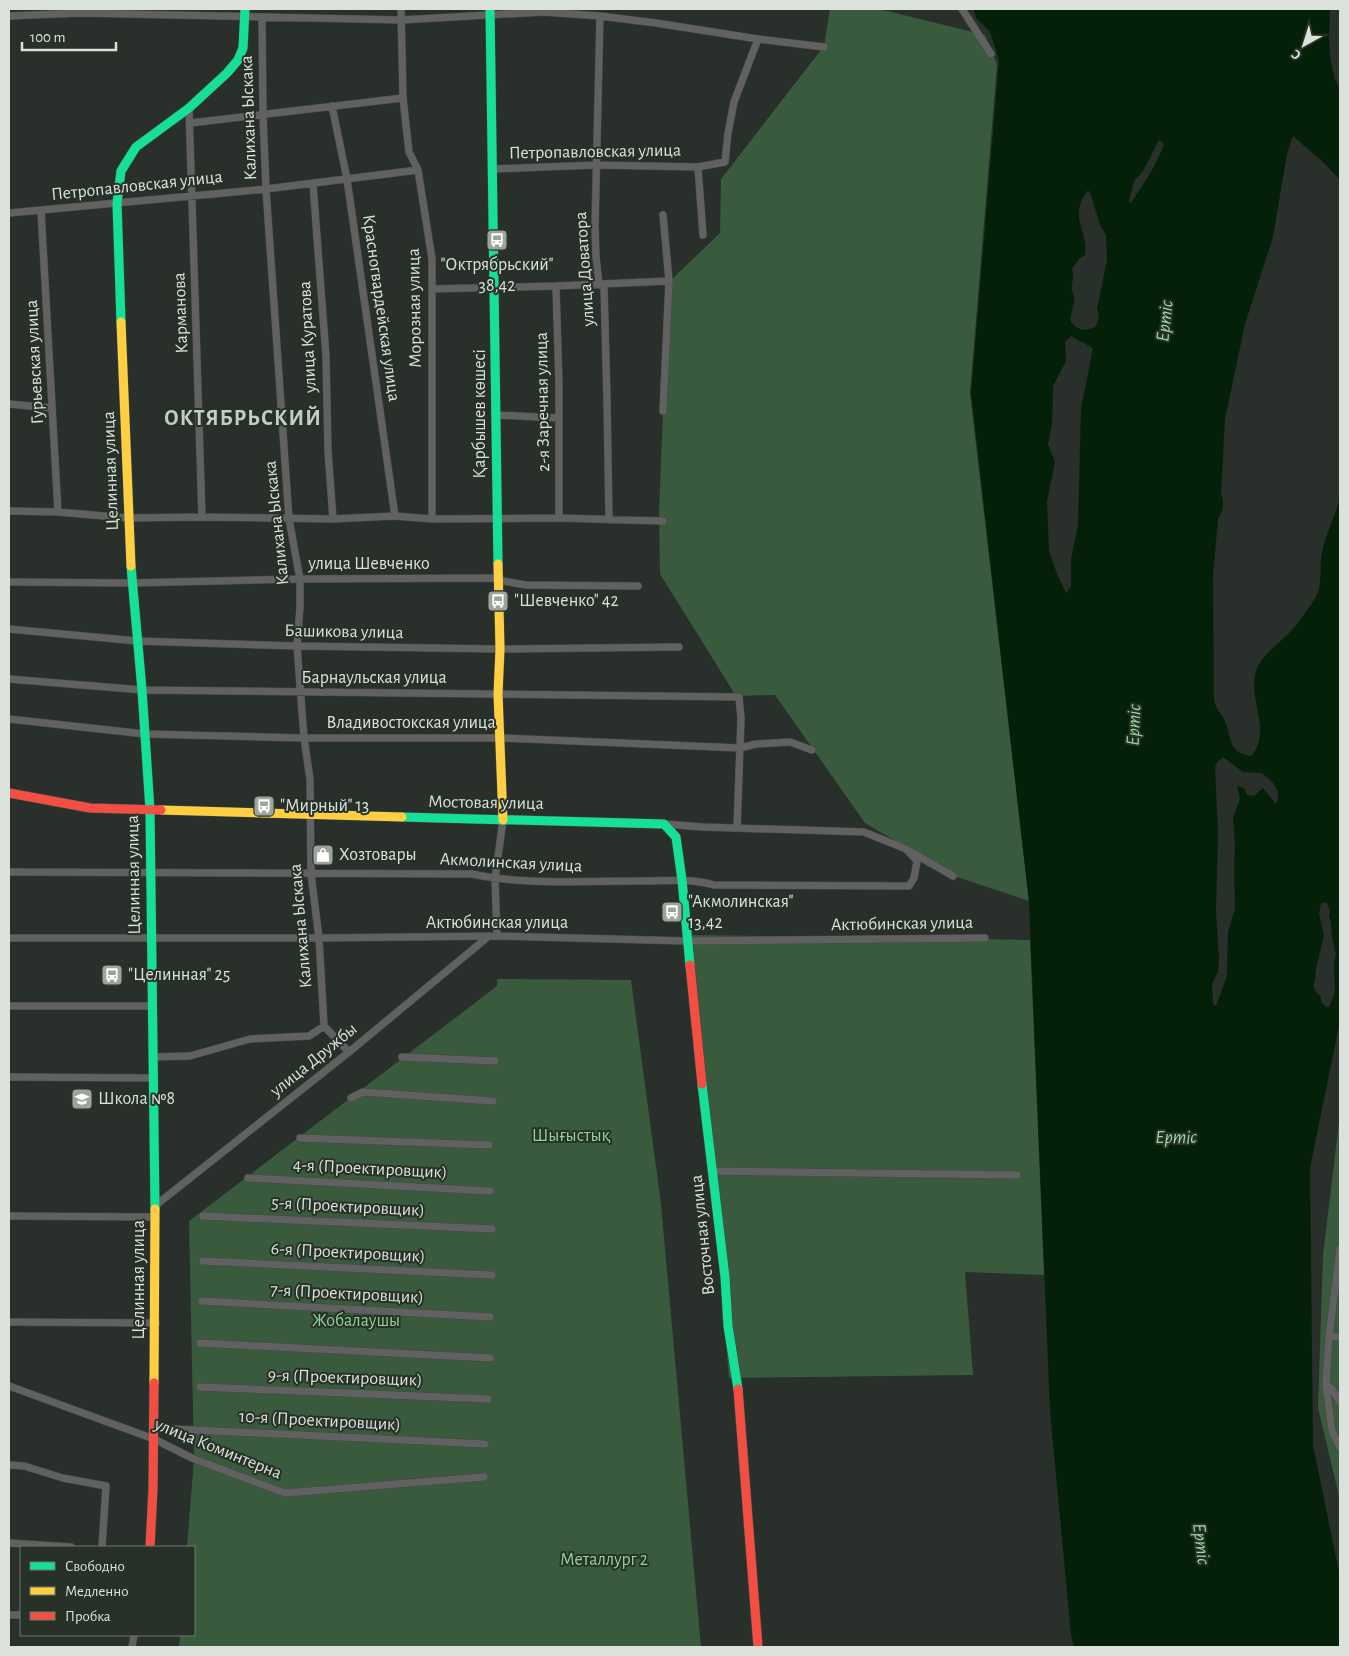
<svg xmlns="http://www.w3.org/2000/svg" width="1349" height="1656" font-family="'Alegreya Sans',sans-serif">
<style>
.green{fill:#395a3d}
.water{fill:#042008;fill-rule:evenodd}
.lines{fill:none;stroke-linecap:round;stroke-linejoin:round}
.street-casing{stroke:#464b47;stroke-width:8}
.fast-casing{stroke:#464b47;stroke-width:10}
.slow-casing{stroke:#464b47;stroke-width:10}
.jam-casing{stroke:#464b47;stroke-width:10}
.street{stroke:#616161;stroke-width:7}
.fast{stroke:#16e098;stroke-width:9}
.slow{stroke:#ffcf43;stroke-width:9}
.jam{stroke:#f24e42;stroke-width:9}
.labels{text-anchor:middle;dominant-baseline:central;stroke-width:4;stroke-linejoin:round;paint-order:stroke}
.street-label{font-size:18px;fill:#dbe1db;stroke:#273128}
.poi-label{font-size:18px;fill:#dbe1db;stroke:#273128;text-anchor:start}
.park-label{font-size:18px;fill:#90d497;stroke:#273128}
.water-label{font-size:19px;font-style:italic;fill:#98dc9e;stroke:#273128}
.district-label{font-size:22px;font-weight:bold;letter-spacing:1px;fill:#c1cec2;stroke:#273128}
</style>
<rect width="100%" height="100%" fill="#292f2a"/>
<path class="green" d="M830 9H879L985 35 997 64 970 393 1029 901 957 877 865 823 775 695 736 696 660 574 659 512 668 283 720 233 721 179 824 46Z
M692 935 1030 940 1044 1275 965 1272 973 1375 729 1378Z
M497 979 631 980 661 1204 701 1647H179L180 1635H194V1547H187L194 1459 189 1221 497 986Z
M1340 1114V1500L1318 1408 1323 1255Z"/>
<path class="water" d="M974 9H1330C1329 35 1327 67 1340 90V180L1324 163 1293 136 1287 154 1273 237 1245 324 1225 419 1221 494C1225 504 1223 510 1218 519L1213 576 1214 700C1216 709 1221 713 1225 721 1232 738 1228 753 1251 756 1273 732 1247 699 1256 671 1262 654 1279 644 1291 631 1299 622 1307 611 1314 600 1322 588 1320 574 1321 560 1323 538 1335 518 1340 497V1021L1310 1168 1313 1445 1340 1577V1647H1074L1071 1635 1050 1411 1029 902 971 393 999 60 990 32 976 18ZM1159 140 1164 144C1158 163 1142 187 1130 204L1129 201 1134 181 1143 171ZM1088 190 1091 195 1100 225 1106 235 1107 260 1097 309C1100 316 1099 320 1095 327 1085 331 1078 331 1071 322 1070 314 1073 310 1074 302 1075 297 1073 294 1072 290 1071 282 1075 277 1072 269L1079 259 1085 255C1089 229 1067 218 1088 190ZM1071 336 1093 348 1081 409 1078 525 1071 559V587L1066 593 1057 574 1049 551 1047 501 1055 462 1048 444 1052 424 1053 386 1066 361 1065 342ZM1223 757 1243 772 1262 773C1272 781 1283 791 1276 804L1263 788 1254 796 1247 795 1244 788 1237 786 1240 799 1233 818 1235 843 1234 868 1235 909 1228 932 1227 976 1216 1006 1213 1004 1212 984 1218 972 1219 958 1216 912 1218 831 1215 767 1218 761ZM1324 902 1327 903 1330 911 1329 917 1331 922 1332 937 1336 954 1334 963 1335 992 1329 1007H1326L1321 1002V997L1316 992 1313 986 1315 980 1316 969 1324 935 1319 914 1321 904Z"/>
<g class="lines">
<g class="street-casing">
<path id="street" d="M401 9 403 98 409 152 418 170 432 259V519
M962 9 991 54
M9 16 81 13 401 20 543 12 600 16 656 23 758 39 824 47
M600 16 595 227 596 257 599 284 604 287 607 399 609 520
M262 17 263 115 266 189 289 519 300 579V607L297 646 304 738 310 779 311 874 319 938 324 1026 349 1052
M332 106 347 179 395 516
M189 108 202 517
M191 123 403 98
M493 169 596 165 698 167
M313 184 326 356 328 451 333 519
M41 211 58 512
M9 213 266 189 418 170
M703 235 698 167 725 162 728 133 734 102 758 39
M556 286 559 384V518
M432 289 556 286 669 281
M9 404 52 408
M663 411 669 281 663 215
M495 415 559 418
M9 511 58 512 128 518 202 517 333 519 395 516 432 519 559 518 663 521
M9 582 132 583 300 579 498 578 503 581 526 585 638 586
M9 629 137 641 297 646 500 649 679 647
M9 679 142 690 739 697 741 718 737 828
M9 719 145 734 304 738H501L740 748 756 744 790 742 812 750
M664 824 703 827 864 832 906 849 953 876
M9 872 472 874C522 885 585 881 637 881 662 881 689 878 714 885L909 886 914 878 917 861 906 849
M497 936 495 879 503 820
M9 938H319L497 936 688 941 985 938
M9 1006H153
M153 1057 190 1056 250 1039 309 1036 324 1026
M402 1057 495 1061
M9 1077 154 1078
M351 1098 363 1092 493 1101
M300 1138 489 1145
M712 1171 1017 1175
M248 1178 490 1191
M156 1205 349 1052 489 936
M9 1216 156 1217
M203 1216 492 1229
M1340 1249 1329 1337 1326 1385 1332 1431 1340 1448
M203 1261 492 1275
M202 1301 490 1317
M9 1322 156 1323
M1329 1337H1340
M200 1343 490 1358
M1326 1385 1332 1389 1340 1402
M9 1386 154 1439 194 1459 285 1493 484 1477
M200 1387 488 1399
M154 1428 485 1444
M9 1465 24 1466 63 1478 106 1486 102 1547
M9 1543 71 1547
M9 1615H21
M132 1647 134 1635"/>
</g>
<g class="fast-casing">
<path id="fast" d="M490 9 498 564
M121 322 117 203 121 171 136 147 189 108 227 73 238 60 243 48 245 9
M131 566 142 690 150 810 155 1209
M402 817 664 824 676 837 682 880 690 965
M702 1084 725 1277 728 1326 738 1389"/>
</g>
<g class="slow-casing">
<path id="slow" d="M121 322 131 566
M498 564 500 649 498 694 503 820
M161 810 402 817
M154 1383 155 1209"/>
</g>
<g class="jam-casing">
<path id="jam" d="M9 793 90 808 161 810
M690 965 702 1084
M738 1389 758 1647
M150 1547 153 1489 154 1383"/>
</g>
<use href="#street" class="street"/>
<use href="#fast" class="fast"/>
<use href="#slow" class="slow"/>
<use href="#jam" class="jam"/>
</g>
<defs>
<g id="bus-square" transform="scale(1.125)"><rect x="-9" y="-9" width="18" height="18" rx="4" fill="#9da39d" stroke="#273128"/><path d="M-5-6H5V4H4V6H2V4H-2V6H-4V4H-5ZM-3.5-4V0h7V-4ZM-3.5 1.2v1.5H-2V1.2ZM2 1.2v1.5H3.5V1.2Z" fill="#fff"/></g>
<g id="shop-square" transform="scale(1.125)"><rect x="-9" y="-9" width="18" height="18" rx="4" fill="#9da39d" stroke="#273128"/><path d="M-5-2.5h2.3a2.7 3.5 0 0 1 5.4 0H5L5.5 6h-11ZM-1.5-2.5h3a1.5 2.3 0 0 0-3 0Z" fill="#fff"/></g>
<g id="school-square" transform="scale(1.125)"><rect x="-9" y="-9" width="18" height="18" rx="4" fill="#9da39d" stroke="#273128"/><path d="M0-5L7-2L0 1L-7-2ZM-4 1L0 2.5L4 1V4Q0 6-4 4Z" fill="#fff"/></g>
</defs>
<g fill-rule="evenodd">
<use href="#bus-square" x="497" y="240"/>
<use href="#bus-square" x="498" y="601"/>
<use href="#bus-square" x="264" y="806"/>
<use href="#shop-square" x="323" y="855"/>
<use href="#bus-square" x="672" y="912"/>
<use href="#bus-square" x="112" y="975"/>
<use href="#school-square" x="82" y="1099"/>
</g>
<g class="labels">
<g class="street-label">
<text transform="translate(249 118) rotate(-92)">Калихана Ыскака</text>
<text transform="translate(595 152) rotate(-1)">Петропавловская улица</text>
<text transform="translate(137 186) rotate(-6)">Петропавловская улица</text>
<text transform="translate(585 269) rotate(-94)">улица Доватора</text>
<text transform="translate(381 308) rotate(82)">Красногвардейская улица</text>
<text transform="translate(415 308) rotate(-91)">Морозная улица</text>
<text transform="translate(181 313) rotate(-92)">Карманова</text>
<text transform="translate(308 337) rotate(-93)">улица Куратова</text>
<text transform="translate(35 362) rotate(-93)">Гурьевская улица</text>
<text transform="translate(543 402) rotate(-91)">2-я Заречная улица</text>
<text transform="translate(480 414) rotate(-90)">Қарбышев көшесі</text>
<text transform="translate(111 471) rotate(-92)">Целинная улица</text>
<text transform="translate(277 523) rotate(-96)">Калихана Ыскака</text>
<text x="369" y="564">улица Шевченко</text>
<text transform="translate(344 632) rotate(1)">Башикова улица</text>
<text x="374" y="678">Барнаульская улица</text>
<text x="411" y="723">Владивостокская улица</text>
<text transform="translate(486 803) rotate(1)">Мостовая улица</text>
<text transform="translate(511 863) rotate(3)">Акмолинская улица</text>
<text transform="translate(134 875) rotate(-91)">Целинная улица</text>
<text x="497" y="923">Актюбинская улица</text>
<text transform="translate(902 924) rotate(-1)">Актюбинская улица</text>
<text transform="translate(301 926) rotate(-95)">Калихана Ыскака</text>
<text transform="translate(314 1060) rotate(-39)">улица Дружбы</text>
<text transform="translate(370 1169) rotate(3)">4-я (Проектировщик)</text>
<text transform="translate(348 1207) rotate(3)">5-я (Проектировщик)</text>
<text transform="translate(703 1235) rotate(-96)">Восточная улица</text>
<text transform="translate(348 1253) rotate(3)">6-я (Проектировщик)</text>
<text transform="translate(139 1280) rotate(-90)">Целинная улица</text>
<text transform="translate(347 1294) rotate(3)">7-я (Проектировщик)</text>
<text transform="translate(345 1378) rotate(2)">9-я (Проектировщик)</text>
<text transform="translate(320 1421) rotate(3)">10-я (Проектировщик)</text>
<text transform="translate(218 1449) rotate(22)">улица Коминтерна</text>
</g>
<g class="poi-label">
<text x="497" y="265" text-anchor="middle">"Октрябрьский"<tspan x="497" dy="21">38,42</tspan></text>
<text x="514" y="601">"Шевченко" 42</text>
<text x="280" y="806">"Мирный" 13</text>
<text x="339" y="855">Хозтовары</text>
<text x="688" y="902">"Акмолинская"<tspan x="688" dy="21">13,42</tspan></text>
<text x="128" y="975">"Целинная" 25</text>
<text x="98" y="1099">Школа №8</text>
</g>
<g class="park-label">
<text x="571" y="1136">Шығыстық</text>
<text x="356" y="1321">Жобалаушы</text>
<text x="604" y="1560">Металлург 2</text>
</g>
<g class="water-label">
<text transform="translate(1165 321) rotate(-84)">Ертіс</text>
<text transform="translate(1134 725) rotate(-87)">Ертіс</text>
<text x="1176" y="1137">Ертіс</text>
<text transform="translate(1201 1544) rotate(83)">Ертіс</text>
</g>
<g class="district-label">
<text x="243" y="418">ОКТЯБРЬСКИЙ</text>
</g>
</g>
<rect width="1349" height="1656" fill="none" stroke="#dbe1db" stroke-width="20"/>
<rect x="20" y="1546" width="175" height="90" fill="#273128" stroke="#6f7770"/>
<rect x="30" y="1562" width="25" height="8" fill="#16e098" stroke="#6f7770"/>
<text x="65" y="1571" font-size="15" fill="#dbe1db">Свободно</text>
<rect x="30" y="1587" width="25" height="8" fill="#ffcf43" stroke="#6f7770"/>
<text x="65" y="1596" font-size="15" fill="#dbe1db">Медленно</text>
<rect x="30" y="1612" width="25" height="8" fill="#f24e42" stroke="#6f7770"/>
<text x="65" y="1621" font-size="15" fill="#dbe1db">Пробка</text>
<g transform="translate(1304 45) rotate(219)" stroke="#273128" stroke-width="4" paint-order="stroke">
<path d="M0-4L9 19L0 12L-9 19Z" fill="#dbe1db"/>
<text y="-8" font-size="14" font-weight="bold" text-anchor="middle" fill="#dbe1db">С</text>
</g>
<path d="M22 42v8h94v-8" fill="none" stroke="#dbe1db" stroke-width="2.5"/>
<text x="30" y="42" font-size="15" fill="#dbe1db" stroke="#273128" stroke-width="4" paint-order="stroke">100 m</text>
</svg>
